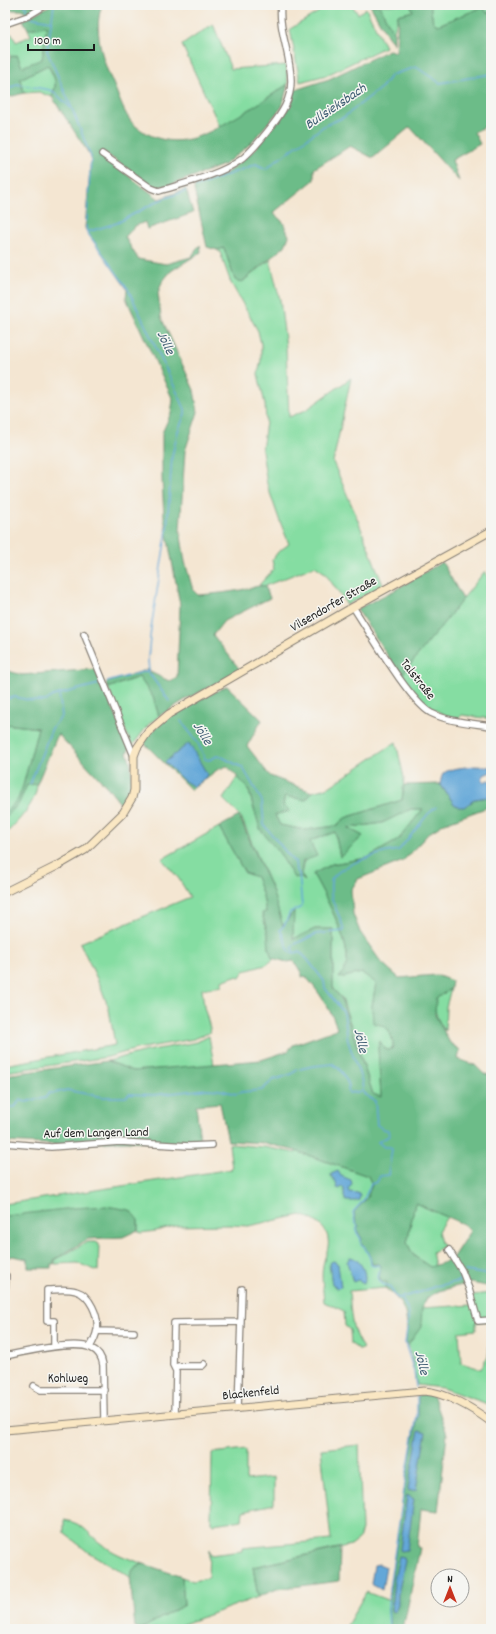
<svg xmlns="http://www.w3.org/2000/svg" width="496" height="1634" font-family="Dekko,sans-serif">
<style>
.green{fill:#85dda2;stroke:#507c5f;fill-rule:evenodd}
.forest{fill:#6cbc88;stroke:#446c52;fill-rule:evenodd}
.water{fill:#63a7d8;stroke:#40627a}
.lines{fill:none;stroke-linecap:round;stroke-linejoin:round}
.stream{stroke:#63a7d8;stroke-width:1.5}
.street-casing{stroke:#888177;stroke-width:8}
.secondary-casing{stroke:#888177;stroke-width:9}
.street{stroke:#fff;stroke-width:5.5}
.secondary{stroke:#fae7c3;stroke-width:7}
.labels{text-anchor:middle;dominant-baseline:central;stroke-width:3;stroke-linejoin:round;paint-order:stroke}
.street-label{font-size:13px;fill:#1c1c1c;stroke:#f6f6f2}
.water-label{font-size:14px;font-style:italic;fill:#3c5b71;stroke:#f6f6f2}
</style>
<rect width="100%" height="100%" fill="#f6f6f2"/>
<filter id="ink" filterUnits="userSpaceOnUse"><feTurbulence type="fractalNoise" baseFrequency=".025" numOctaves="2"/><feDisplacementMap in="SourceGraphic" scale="8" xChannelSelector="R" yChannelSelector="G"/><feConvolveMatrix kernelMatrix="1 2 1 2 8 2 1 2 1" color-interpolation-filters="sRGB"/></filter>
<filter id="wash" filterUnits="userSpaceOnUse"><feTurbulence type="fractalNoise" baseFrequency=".012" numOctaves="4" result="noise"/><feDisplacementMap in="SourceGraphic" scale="16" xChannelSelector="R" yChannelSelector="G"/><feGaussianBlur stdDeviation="0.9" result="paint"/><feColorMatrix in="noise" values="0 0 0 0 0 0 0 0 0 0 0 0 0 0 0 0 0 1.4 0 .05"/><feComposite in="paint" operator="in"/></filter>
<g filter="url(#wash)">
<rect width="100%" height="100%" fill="#f4e6d2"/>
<path class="green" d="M330 5H352L358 14 366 8 385 47 327 75 300 82 290 29Z
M379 5H410L413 11 398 15 394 31 392 30Z
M430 5H491V12L487 13 483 7 438 25 433 22Z
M213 24 231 69 286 65 288 84 248 111 220 127 182 45Z
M47 25 42 60 22 67 17 55 10 57C9 46 5 39 5 27L7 34H12L16 42 31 36 28 29Z
M48 65 56 82 52 97 39 92 24 93 20 79Z
M224 248 235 280 242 282 270 260 280 300 286 347 289 417 306 410 351 378 333 462 355 513 383 585 347 605 325 573 315 566 265 586 259 585 274 569 272 560 278 552 289 544 279 519 267 484 262 450 266 422 265 404 258 374 261 360V344L258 331 231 283 220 252 217 250Z
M485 571 491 583V719L462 715 458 719C428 710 420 701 401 676Z
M139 677 153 697 159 716 149 724 132 746 108 688Z
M5 724 38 728 23 786 18 799 5 813Z
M396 742 404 778 402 800 345 818 336 826 305 830 280 825 275 815 289 811 283 805 285 796 306 800 312 792 329 787Z
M238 776 248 788 254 810 294 877H300L304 880 301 874 309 841 335 832 340 857 363 836 348 828 382 823 411 809H423L398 840 367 858 332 864 313 874C324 894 348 938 347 961 347 966 343 973 340 978L362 973 376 983 372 1006C379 1018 395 1033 393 1048L389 1050 378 1047 381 1097 373 1094 342 998 333 989V929H315L293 939 290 915 285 924 282 925 272 890 241 817 223 799Z
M37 784C36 805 18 820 5 835V818L19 803 27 785Z
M219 827 245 873 256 876 263 896 266 913 262 914 268 934 269 949 274 959 266 965 244 971 240 977 235 976 222 981V986L202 989 204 1007 210 1028 209 1033 194 1039 137 1049 108 1057 5 1072V1065L115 1045 109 1009 100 985 80 943 190 897 179 879 162 859Z
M451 988 446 1007 445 1031C438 1020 433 1013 436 999Z
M209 1036 214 1065 133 1071 108 1061 146 1051 197 1042Z
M229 1144 264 1147 296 1153V1151L368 1176 372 1185 367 1198 354 1212 362 1239 361 1242C366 1248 370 1255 372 1264H379L381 1266 379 1277 381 1281 387 1282 385 1288 349 1291C351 1312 350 1330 363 1348L360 1350 351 1344 350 1330 345 1326 344 1311 324 1302C323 1290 321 1276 323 1265 324 1259 327 1253 328 1247 331 1229 316 1220 301 1215L248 1226 229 1225 175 1226 156 1231 140 1233 138 1230V1220L5 1216V1204L232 1169Z
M415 1203 447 1217 438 1231 441 1243 444 1246 432 1252 435 1266 430 1267 414 1256 407 1243Z
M87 1242H96L99 1244 98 1271 77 1263 55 1264V1260Z
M491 1293V1405L442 1388 417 1385 411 1354 407 1344H409L420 1327 421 1308 472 1305 473 1295ZM491 1321 488 1358 485 1360 481 1369 461 1363 459 1332 476 1330V1322Z
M359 1445 362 1529 359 1539 351 1545 253 1567 258 1597 181 1625V1629H141L184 1605 182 1577 193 1581 208 1578 209 1550 210 1555 242 1551V1548L331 1540 321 1449Z
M246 1449V1480L274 1477V1504L243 1511 242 1520 213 1524 211 1522 212 1453Z
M64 1520C87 1524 88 1536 106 1547 117 1555 130 1559 144 1564 135 1566 133 1568 130 1577L127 1575 88 1552 64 1533Z
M366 1592 390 1601 388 1610 390 1629H345Z"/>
<path class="forest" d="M5 5H43L26 15 24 10H5Z
M51 5H102C93 28 102 60 112 81 118 94 122 109 130 120 133 125 141 130 146 133 177 150 204 136 231 120 251 109 269 97 288 84L282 107 249 145 224 165 170 185 159 187 153 186 102 151 105 158 159 199 186 189 193 213 147 229 145 222 135 226 125 237 138 259 166 264 191 257 200 245 201 252 171 271 162 282 158 293 161 317 194 390 198 412 185 451 180 530 185 562 193 590 198 595C214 594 233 592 250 588 256 587 259 585 265 586L270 598 224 621 213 635 241 671 188 698 159 716 153 697 139 677 108 688 106 683 149 669 150 672 169 681 177 678 180 605 164 518 162 478V433L171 413 173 400 126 298 127 289 87 232 85 228 91 157 52 97C58 83 55 78 48 65L20 79 24 93 9 97C7 89 2 76 5 68 7 64 10 63 10 57L17 55 22 67 42 59 47 26 28 29 23 20Z
M370 5H379L392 30 394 31V44L388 37Z
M410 5H430L433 22 438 25 483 7 487 13 491 12V124L474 132 480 144 452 160 459 181 410 127 373 158 350 146 314 169V180L273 213 283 222 289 236 285 246 242 282 235 280 224 248 217 250 207 247 194 189 195 185 225 174 253 151 287 110 295 90 329 79 389 50 396 52 398 15 413 11Z
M442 562 463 599 401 676 357 609 393 591Z
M95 669 130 747 127 753C134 768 133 792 123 807L107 787 58 734 37 784 27 785 19 803 5 818V813L18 799 23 786 38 728 5 724V670L22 675Z
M227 686 262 720 247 746 270 776 312 792 306 800 285 796 283 805 290 811 275 815 280 825 305 830 336 826 345 818 402 800 404 785 440 784 455 805 465 807 475 799 489 797 491 783V806L445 823 429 833 403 861 358 879 351 890 353 914 360 932 381 962 399 978 436 975 452 981 451 988 436 999 435 1015 450 1043 460 1050 458 1059 475 1065 484 1074 491 1075V1287L472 1283 466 1284 439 1291 427 1298 422 1307 421 1327 408 1345 406 1342C408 1316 407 1305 385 1288L387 1282H381L379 1277 381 1266 379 1264H372C370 1255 366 1249 361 1242L362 1239 357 1230 359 1226 356 1222 354 1212 367 1198 372 1185 368 1176 296 1151 265 1143 228 1141 220 1103 196 1105 200 1141 198 1145 127 1141 63 1145 5 1142V1075L108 1061 133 1071 261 1060 288 1051 293 1045 337 1029C333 1012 317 989 305 976L302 977V974L294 961 287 962 272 958 269 949 268 934 262 913 266 912 263 896 256 877 245 873 219 827 239 816 272 890 283 926 294 911 293 939 315 929H333V989L341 998 373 1094 381 1097 378 1047 380 1041 385 1049 389 1050 393 1048C394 1042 390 1030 385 1027 382 1025 377 1024 373 1023L372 1006 376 983 362 973 339 978C342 973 347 967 347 961 349 939 324 894 313 874L332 864 367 858 398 840 423 809H411L382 823 348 828 363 836 340 857 335 832 310 841 317 856 303 861 301 874 305 881 300 877 294 878 280 854 260 829 248 788 227 766 217 770 191 790 143 742C163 715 198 701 227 686ZM415 1203 463 1224 470 1231 451 1260 430 1267 414 1256 407 1243Z
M106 1206 130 1210 138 1220V1230L123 1237 88 1239 54 1260V1264H51V1268H28V1259L12 1256 5 1259V1216L73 1208Z
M431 1394 434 1397 447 1434 438 1511 421 1509 417 1547 420 1548 403 1629H390L388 1610 390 1589 404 1491 418 1416V1395Z
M340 1548 339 1581 277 1589 258 1597 253 1567Z
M144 1564 182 1577 184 1605 141 1629 135 1627 130 1577C133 1568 135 1566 144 1564Z"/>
<path class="water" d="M189 743 207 774 206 777 194 787 183 780 165 762Z
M475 766 491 767V772L484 775 482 779 484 782 488 780 491 781 489 797 475 799 465 807H459L455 805 440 784C441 781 441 777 443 774 447 768 468 767 475 766Z
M338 1171 341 1176 351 1180 352 1184 348 1190 349 1192 358 1193 360 1196 359 1200 355 1201H346L344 1197V1189L342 1186 340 1189 337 1188 336 1182 331 1176V1174Z
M350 1257C360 1258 368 1274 364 1283L358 1280 353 1282 347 1262Z
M334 1261 338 1264 341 1287 337 1288 332 1285 329 1264 330 1262Z
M419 1430 426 1432 416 1490 409 1491 408 1489Z
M407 1495 414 1499 407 1550 401 1551 400 1550Z
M399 1557 404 1558 405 1561 398 1595V1604L395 1612 391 1611 394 1580Z
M379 1564 386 1567 382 1590 371 1584 374 1565Z"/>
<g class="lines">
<path class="stream" d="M25 5 28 13
M54 5 47 51 73 111 91 157 86 228 87 232 128 289 185 409V414L178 431 172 456 167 529 151 628 148 658 149 673 169 701
M30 17 51 21
M7 90 17 84 50 90 54 92 72 109
M279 159 324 126 344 117 382 87 391 75 416 67 440 83 491 74
M196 187 256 164 266 169 278 159
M87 232 117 223 160 200 186 191
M107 682 149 670
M5 699 15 697 33 701H46L53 696 99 684
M181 721 198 743 205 759 209 760 217 756 222 757 243 768 262 801 264 825 290 857 293 861H295L296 871 299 873 302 907 290 912 285 924 280 930C285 937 285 946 291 953L300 952 307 959 324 981 325 988 344 1013 348 1041 362 1082 363 1091 364 1094 375 1101 377 1125 383 1129 388 1130 389 1136 378 1142 384 1147H390L392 1149 388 1175 380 1176 377 1182 371 1184 363 1201 353 1212 355 1222 358 1226 356 1231 361 1239V1245L364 1246 370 1258 371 1265 374 1266 379 1265 380 1268 378 1279 382 1284 389 1286 396 1297 402 1299 408 1310V1322L405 1343 414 1371 416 1387
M30 784 52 728 62 716 59 694
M294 954 292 948 293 945 316 934 344 931C342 918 333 907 331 894 331 889 330 882 332 879 341 864 382 852 399 850L428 814 436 807
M300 1069 313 1066 333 1064C342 1069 345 1077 349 1086L348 1088 349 1093 363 1091
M5 1107H15L20 1100C28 1104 30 1100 37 1099 40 1099 42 1099 45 1098L49 1093H55L67 1090 102 1097H126L129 1094 154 1095 208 1089 220 1090 236 1094 241 1092 262 1090 273 1080 292 1074 297 1069
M465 1271 491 1275
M399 1298 421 1292 436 1286 460 1281 459 1274 461 1272
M389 1629 388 1610 389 1589 406 1477 417 1416V1396"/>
</g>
</g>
<g filter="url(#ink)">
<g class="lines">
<g class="street-casing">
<path id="street" d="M5 24 28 16 46 5
M102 154 151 188 159 191C185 183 220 175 242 159 253 150 262 138 271 127 282 113 291 100 291 81 291 55 278 30 281 5
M353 607C369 631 409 701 431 713 449 722 472 723 491 726
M84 634 134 756
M5 1143 51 1147 120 1142 189 1146 212 1145
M449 1250 462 1271 469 1289 478 1321 491 1320
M5 1290 6 1276
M97 1331 134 1332
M54 1346V1321H47V1290C56 1290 67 1288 76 1291 90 1295 99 1316 97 1330 96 1336 93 1342 90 1347
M5 1356C24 1352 74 1340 91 1348 98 1351 102 1358 103 1365L104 1421
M175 1368 178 1366H202L204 1364
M34 1386 41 1390H104
M238 1408 242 1289
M175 1414 176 1371 173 1365 174 1323 241 1322"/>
</g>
<g class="secondary-casing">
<path id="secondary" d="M5 892 59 865 85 850 123 813 132 798 134 790V756L137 748 148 732 169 714 353 607 491 531
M5 1430 424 1391C445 1392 474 1409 491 1422"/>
</g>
<use href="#street" class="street"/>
<use href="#secondary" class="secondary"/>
</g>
</g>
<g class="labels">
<g class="street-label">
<text transform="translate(334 605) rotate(-30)">Vilsendorfer Straße</text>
<text transform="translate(417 680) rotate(52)">Talstraße</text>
<text transform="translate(96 1134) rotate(-1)">Auf dem Langen Land</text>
<text x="68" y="1379">Kohlweg</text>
<text transform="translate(251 1394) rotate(-6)">Blackenfeld</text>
</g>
<g class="water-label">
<text transform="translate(336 107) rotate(-34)">Bullsieksbach</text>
<text transform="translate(165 343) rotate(65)">Jölle</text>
<text transform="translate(202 734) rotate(58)">Jölle</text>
<text transform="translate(360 1041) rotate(76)">Jölle</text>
<text transform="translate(421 1363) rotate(76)">Jölle</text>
</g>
</g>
<rect width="496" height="1634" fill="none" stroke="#f6f6f2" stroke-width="20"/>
<g transform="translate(450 1588)"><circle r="19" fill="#f6f6f2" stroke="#9f9f9c"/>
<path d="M0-3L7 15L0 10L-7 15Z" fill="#c8321e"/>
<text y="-6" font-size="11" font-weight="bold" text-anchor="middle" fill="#1c1c1c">N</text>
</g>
<path d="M28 44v6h66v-6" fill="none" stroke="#1c1c1c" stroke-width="2"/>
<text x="34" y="44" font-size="12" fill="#1c1c1c" stroke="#f6f6f2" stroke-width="3" paint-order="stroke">100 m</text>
</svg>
